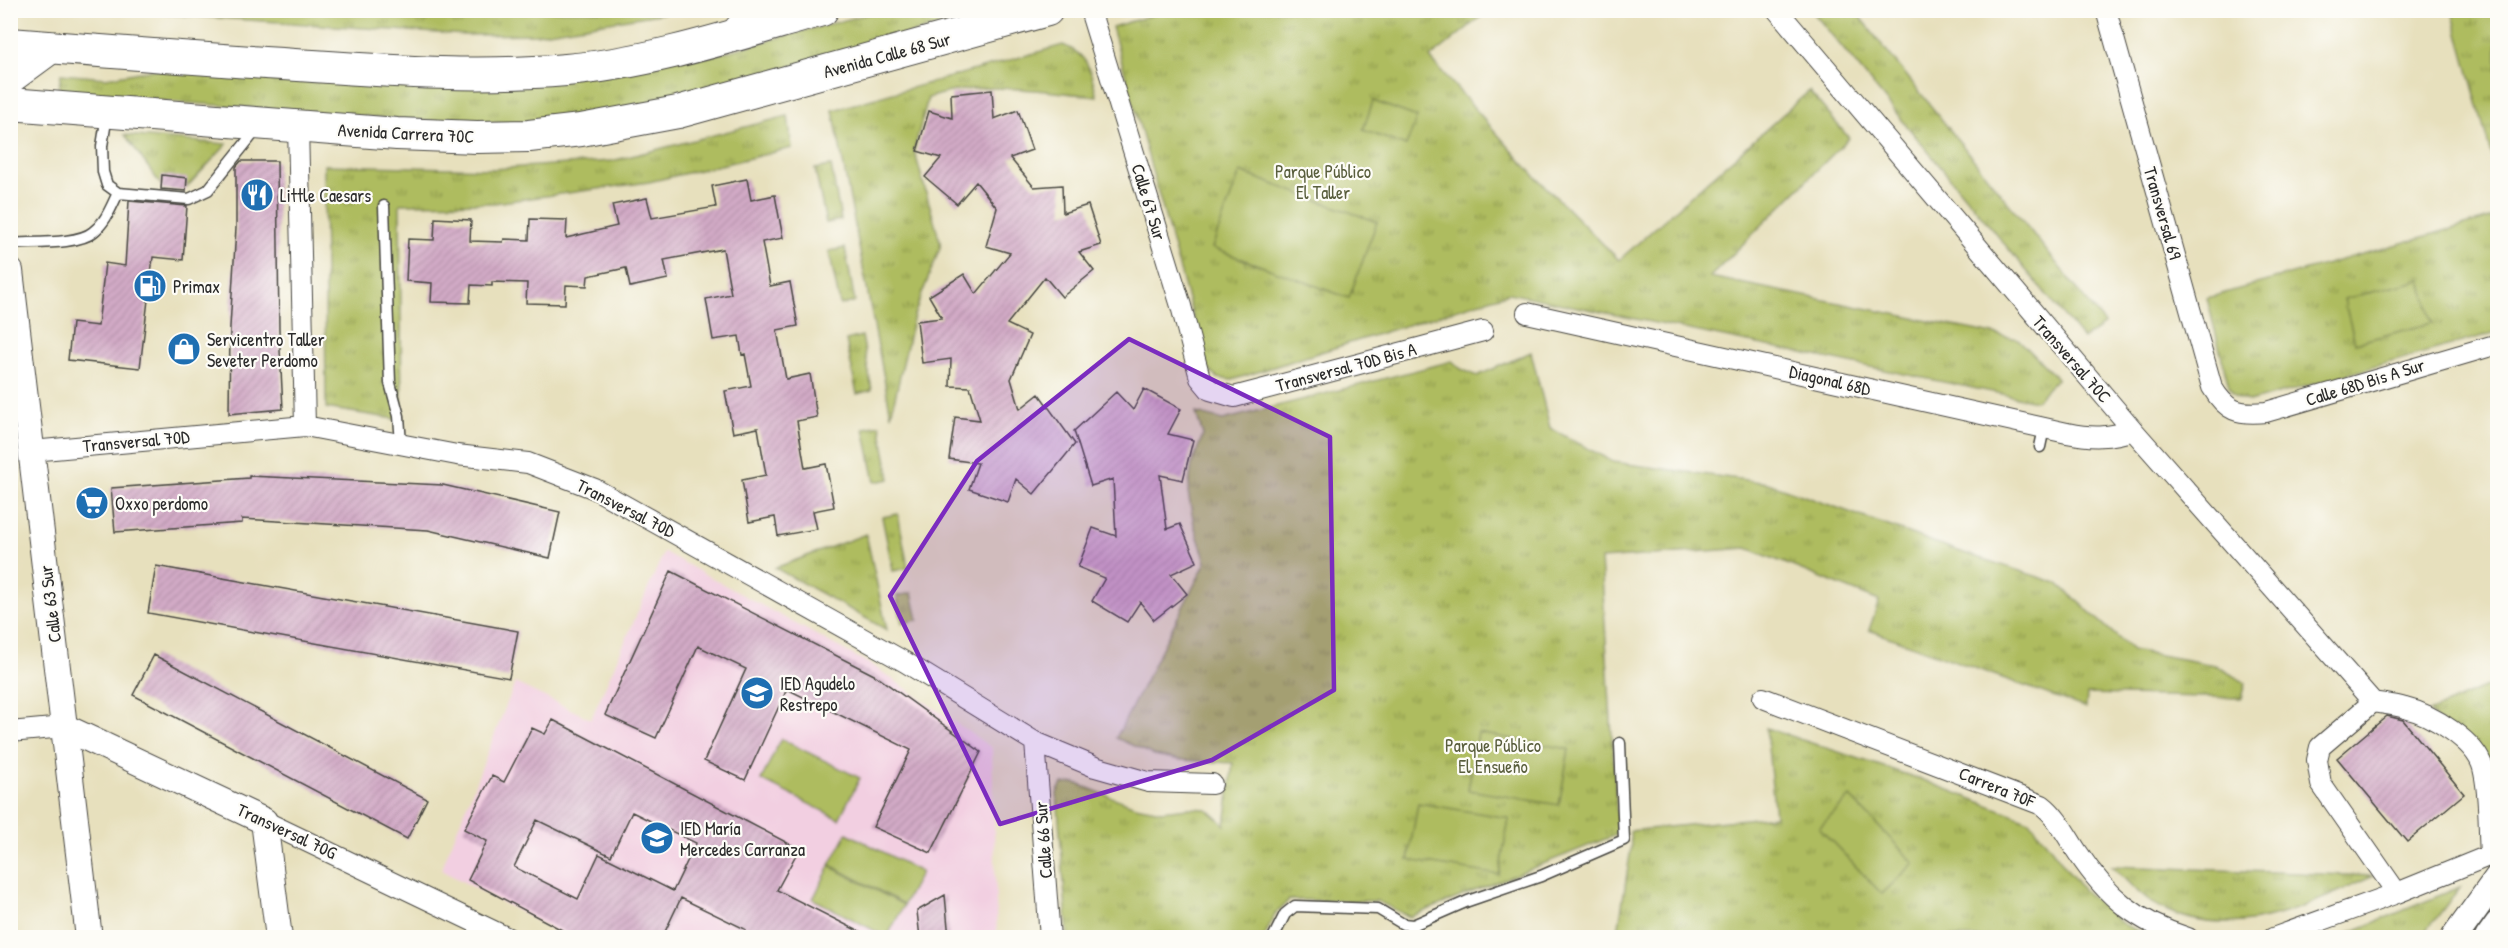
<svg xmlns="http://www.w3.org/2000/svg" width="2508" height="948" font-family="'Patrick Hand',sans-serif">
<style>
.built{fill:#f2cfe1}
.grass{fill:url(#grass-tufts);stroke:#6c7444;stroke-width:1.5}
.pitch{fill:#aebc5e;stroke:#6c7444;stroke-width:1.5}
.building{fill:url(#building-hatch);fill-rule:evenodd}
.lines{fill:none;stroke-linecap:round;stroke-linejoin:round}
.service-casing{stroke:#474641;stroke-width:13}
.minor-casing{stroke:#474641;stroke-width:22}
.tertiary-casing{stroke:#474641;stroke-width:28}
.primary-casing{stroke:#474641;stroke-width:34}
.service{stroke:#fff;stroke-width:10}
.minor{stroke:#fff;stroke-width:20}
.tertiary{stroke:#fff;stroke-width:26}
.primary{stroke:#fff;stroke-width:32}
.marked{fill:#7b2cbf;fill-opacity:0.2;stroke:#7b2cbf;stroke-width:4.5;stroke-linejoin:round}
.labels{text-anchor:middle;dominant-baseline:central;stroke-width:4.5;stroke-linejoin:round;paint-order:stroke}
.street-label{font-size:18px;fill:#2b2b2b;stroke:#fdfcf7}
.park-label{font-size:18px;fill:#595e3d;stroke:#fdfcf7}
.poi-label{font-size:18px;fill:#2b2b2b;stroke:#fdfcf7;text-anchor:start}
</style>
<defs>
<pattern id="grass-tufts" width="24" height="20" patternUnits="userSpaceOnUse" patternTransform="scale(1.5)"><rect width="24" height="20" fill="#aebc5e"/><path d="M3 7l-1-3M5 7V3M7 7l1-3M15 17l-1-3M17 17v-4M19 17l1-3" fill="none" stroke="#8e994e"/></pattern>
<pattern id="building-hatch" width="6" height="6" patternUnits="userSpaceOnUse" patternTransform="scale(1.5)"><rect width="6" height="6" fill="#d2aac6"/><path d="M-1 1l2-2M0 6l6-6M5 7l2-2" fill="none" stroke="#b492aa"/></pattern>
</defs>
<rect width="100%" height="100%" fill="#fdfcf7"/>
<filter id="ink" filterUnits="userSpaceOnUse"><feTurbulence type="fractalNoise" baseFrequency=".0167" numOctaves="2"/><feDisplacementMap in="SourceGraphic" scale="12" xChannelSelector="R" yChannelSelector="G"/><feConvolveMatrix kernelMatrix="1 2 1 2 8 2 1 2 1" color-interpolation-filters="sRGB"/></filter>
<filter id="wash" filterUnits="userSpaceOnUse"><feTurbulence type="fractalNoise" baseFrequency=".008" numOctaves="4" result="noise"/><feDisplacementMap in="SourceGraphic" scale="24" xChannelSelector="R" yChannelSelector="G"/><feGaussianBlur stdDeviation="1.35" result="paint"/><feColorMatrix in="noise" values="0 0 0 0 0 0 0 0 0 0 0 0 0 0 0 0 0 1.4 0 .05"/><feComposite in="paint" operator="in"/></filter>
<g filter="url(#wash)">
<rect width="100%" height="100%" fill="#e7e0bd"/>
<path class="built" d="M664 552 875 667 992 748 997 937H567L441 870 515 683 591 719Z"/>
<path class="grass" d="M1169 10 1488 11 1430 58 1532 173 1619 260 1809 91 1849 138 1710 277 2018 339 2057 378 2036 401 1509 293 1232 380 1217 378 1207 367 1112 27Z
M134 11H677L536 34 466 35 189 16Z
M879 11H993L680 97 584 117 520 123 427 121 58 93 61 74 106 78 151 70 707 57Z
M1812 11H1855L2105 324 2083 339Z
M2452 11H2497V176Z
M1063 45C1090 56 1090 70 1097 96 1043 92 980 79 928 98L914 150 941 245 914 315 891 415 833 110Z
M788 116 792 148 649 182 494 203 400 204 402 420 326 408 324 165 493 169 612 161Z
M125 135 227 144 186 188 161 185Z
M831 166 841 220 826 223 815 169Z
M2497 216V332L2253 401C2241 401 2234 397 2229 387L2207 298Z
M845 248 855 302 840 305 829 251Z
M862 336 872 390 857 394 846 340Z
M1531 352 1550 428 1613 462 1768 483 1964 553 2057 583 2132 650 2215 665 2246 683 2242 698 2087 694 2086 708 1869 630 1879 601 1747 548 1601 559 1618 834 1410 917 1377 901 1289 900 1275 914 1264 937 1174 938 1160 933 1107 937H1068L1057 793 1062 784 1075 783 1135 806 1161 811 1188 808 1207 809 1225 825 1233 763 1181 760 1154 755 1116 738 1206 562 1194 525 1188 492 1192 463 1203 435 1196 413 1223 420 1452 361 1461 369 1477 376Z
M880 425 890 479 875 482 864 428Z
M898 514 908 568 893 571 882 517Z
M866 534 887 630 775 568Z
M912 593 918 620 902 623 897 596Z
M2497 682V831L2487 762 2429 712Z
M1766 728 1920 779 2030 821 2083 890 2123 924 2151 937 1617 938 1631 848 1630 831 1775 816Z
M2112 866 2374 876C2300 908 2230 948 2152 903 2138 894 2124 878 2112 866Z
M2460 887 2422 937H2339Z"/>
<path class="pitch" d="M1373 101 1417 117 1406 146 1363 130Z
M1240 172 1377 222 1349 298 1212 248Z
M2421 280 2432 323 2355 343 2344 299Z
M1478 733 1569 749 1559 805 1468 790Z
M781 739 860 778 839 819 761 780Z
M1850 797 1914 863 1882 894 1819 828Z
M1418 803 1509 818 1499 875 1408 860Z
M847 833 921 872 904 904 830 865Z
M830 866 904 905 887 937 813 899Z"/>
<g id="blocks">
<path class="building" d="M992 90 994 119 1018 110 1032 150 1010 158 1034 187 1062 185 1063 213 1088 205 1101 245 1079 252 1094 271 1062 297 1045 277 1007 324 1030 335 1011 379 1020 409 1039 394 1075 444 1034 494 1016 479 1008 502 969 489 978 463 949 459 955 417 980 420 970 387 950 386 951 359 922 363 917 321 942 318 929 296 964 274 976 294 1010 253 986 246 997 208 976 182 957 204 925 177 941 158 917 151 929 111 952 118 951 94Z
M241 161H277L279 330 283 409 229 414 230 327 236 228V167Z
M162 175 187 178 186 191 161 189Z
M747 179 751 200 775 195 783 238 762 242 770 286 790 282 798 326 777 330 786 379 810 374 817 417 797 421 805 468 826 464 834 507 813 511 817 529 778 536 775 517 749 522 742 480 766 475 758 428 733 433 725 391 751 386 745 354 742 355 739 336 713 340 706 299 731 294 723 249 664 260 668 279 630 287 626 268 588 276 587 286 566 285 565 304 526 303 527 283 492 282V286L471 285 470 303 431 302 432 283 406 281 408 239 434 240 435 218 471 220 470 241 503 242 504 239 529 240 530 219 567 220 566 238 617 226 612 205 647 198 652 218 716 207 712 186Z
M129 201 187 206 183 260 153 257 140 368 68 360 72 323 98 326 105 263 125 266Z
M1144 389 1181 409 1168 434 1193 440 1183 480 1160 475 1167 529 1180 524 1197 562 1171 574 1187 594 1154 620 1140 602 1127 622 1092 601 1105 578 1078 567 1093 528 1116 536 1113 479 1091 486 1074 431 1116 392 1133 410Z
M249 476 443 485 560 512 550 558 428 530 242 519V523L115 532 111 488 249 478Z
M156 566 518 631 509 678 148 613Z
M671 571 876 676 981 752 931 853 873 827 911 750 787 689 745 780 704 761 746 669 698 646 656 738 605 715Z
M154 655 427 799 407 839 133 695Z
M2387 716 2403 720 2464 794 2407 842 2337 758Z
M553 720 799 849 777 890 872 938H741L745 929 681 898 662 938H577L468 880 487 841 464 829 492 776 504 782 532 728 545 734ZM632 812 696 843 673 891 599 854 578 899 514 867 537 820 611 856Z
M945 895 949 938H920L917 911Z"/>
</g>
</g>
<g filter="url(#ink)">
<use href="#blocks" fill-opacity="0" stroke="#474641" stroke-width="1.5"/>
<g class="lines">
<g class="service-casing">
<path id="service" d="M107 115 102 146 103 172 107 185 118 193 189 199 208 190 257 129
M384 206 390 383 399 416 401 444
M10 244C31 242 78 245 93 232 106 222 111 207 118 193
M2040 447 2044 428
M1273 938 1285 914 1295 906 1378 909 1403 924 1413 925 1468 901 1541 876 1624 840 1620 743"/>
</g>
<g class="minor-casing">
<path id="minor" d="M1090 10 1181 306 1200 378 1210 390 1234 397 1483 331
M1777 10 2133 430 2373 702
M2106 10 2212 387C2226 411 2238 415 2266 412L2498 344
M727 36 749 10
M298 126 305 426
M1527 313 2067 433C2091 438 2110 438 2133 430
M32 451 305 426 457 455 528 463 595 489 905 662 1035 742 1095 767 1148 782 1212 784
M1763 698 2042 805C2058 817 2067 837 2078 853 2107 897 2137 922 2188 938
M2373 702 2320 747 2317 760 2321 784 2397 893
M2373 702C2384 704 2395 705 2405 708 2431 714 2476 741 2483 768 2490 795 2488 827 2490 855
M10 732 64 727
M1035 742 1050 938
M264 821 508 938
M2273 938 2397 893 2498 852"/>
</g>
<g class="tertiary-casing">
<path id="tertiary" d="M10 81 55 48
M10 271 89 938
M64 727 264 821 279 938
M2454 938 2498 877
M2488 938 2498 924"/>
</g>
<g class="primary-casing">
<path id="primary" d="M10 44C111 52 212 60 313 66 398 72 481 77 566 70 653 63 738 34 822 10
M10 104 397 134 477 137 529 136 581 130 678 112 1047 10"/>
</g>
<use href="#service" class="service"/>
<use href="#minor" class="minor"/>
<use href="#tertiary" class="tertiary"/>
<use href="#primary" class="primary"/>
</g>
</g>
<path class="marked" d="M1129 339 1330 437 1334 690 1212 760 1000 824 890 596 977 461Z"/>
<defs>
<g id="restaurant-disc" transform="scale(1.725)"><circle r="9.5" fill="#1f6fb2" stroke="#fdfcf7"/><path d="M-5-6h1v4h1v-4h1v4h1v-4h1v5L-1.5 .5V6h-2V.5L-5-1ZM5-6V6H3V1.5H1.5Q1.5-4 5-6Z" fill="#fff"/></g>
<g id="fuel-disc" transform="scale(1.725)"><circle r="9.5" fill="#1f6fb2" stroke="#fdfcf7"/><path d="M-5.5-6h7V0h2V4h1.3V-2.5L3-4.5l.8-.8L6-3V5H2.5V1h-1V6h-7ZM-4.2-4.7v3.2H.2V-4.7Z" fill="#fff"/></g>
<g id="shop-disc" transform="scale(1.725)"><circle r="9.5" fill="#1f6fb2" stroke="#fdfcf7"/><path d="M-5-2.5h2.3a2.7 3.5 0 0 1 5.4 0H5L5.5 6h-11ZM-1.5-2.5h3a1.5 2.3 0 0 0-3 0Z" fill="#fff"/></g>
<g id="supermarket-disc" transform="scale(1.725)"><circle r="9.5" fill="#1f6fb2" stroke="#fdfcf7"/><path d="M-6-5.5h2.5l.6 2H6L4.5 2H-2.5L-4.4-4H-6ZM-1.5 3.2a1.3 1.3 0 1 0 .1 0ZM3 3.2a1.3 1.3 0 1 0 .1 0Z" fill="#fff"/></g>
<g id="school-disc" transform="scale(1.725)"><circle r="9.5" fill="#1f6fb2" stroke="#fdfcf7"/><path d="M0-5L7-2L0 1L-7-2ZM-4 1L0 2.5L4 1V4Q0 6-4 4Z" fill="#fff"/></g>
</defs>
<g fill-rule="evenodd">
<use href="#restaurant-disc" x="257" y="195"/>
<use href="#fuel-disc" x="150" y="286"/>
<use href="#shop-disc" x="184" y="349"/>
<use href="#supermarket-disc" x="92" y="503"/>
<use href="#school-disc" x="757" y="693"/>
<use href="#school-disc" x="657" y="838"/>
</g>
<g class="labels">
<g class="street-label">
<text transform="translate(887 55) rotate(-15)">Avenida Calle 68 Sur</text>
<text transform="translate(406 133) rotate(3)">Avenida Carrera 70C</text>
<text transform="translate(1149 202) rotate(73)">Calle 67 Sur</text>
<text transform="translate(2163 213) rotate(74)">Transversal 69</text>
<text transform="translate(2072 359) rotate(49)">Transversal 70C</text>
<text transform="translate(1346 367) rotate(-15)">Transversal 70D Bis A</text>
<text transform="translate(1830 380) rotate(13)">Diagonal 68D</text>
<text transform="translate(2365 382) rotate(-17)">Calle 68D Bis A Sur</text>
<text transform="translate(136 441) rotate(-5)">Transversal 70D</text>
<text transform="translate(626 508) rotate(27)">Transversal 70D</text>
<text transform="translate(50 604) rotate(-97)">Calle 63 Sur</text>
<text transform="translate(1997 787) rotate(22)">Carrera 70F</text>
<text transform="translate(287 831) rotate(25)">Transversal 70G</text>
<text transform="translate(1043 840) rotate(-94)">Calle 66 Sur</text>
</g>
<g class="park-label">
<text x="1323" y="171">Parque Público<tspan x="1323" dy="21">El Taller</tspan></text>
<text x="1493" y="745">Parque Público<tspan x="1493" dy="21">El Ensueño</tspan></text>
</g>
<g class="poi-label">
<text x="280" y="195">Little Caesars</text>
<text x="173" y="286">Primax</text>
<text x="207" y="339">Servicentro Taller<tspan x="207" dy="21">Seveter Perdomo</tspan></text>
<text x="115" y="503">Oxxo perdomo</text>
<text x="780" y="683">IED Agudelo<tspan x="780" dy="21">Restrepo</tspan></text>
<text x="680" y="828">IED María<tspan x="680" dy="21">Mercedes Carranza</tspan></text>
</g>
</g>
<rect width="2508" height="948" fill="none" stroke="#fdfcf7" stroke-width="36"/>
</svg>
